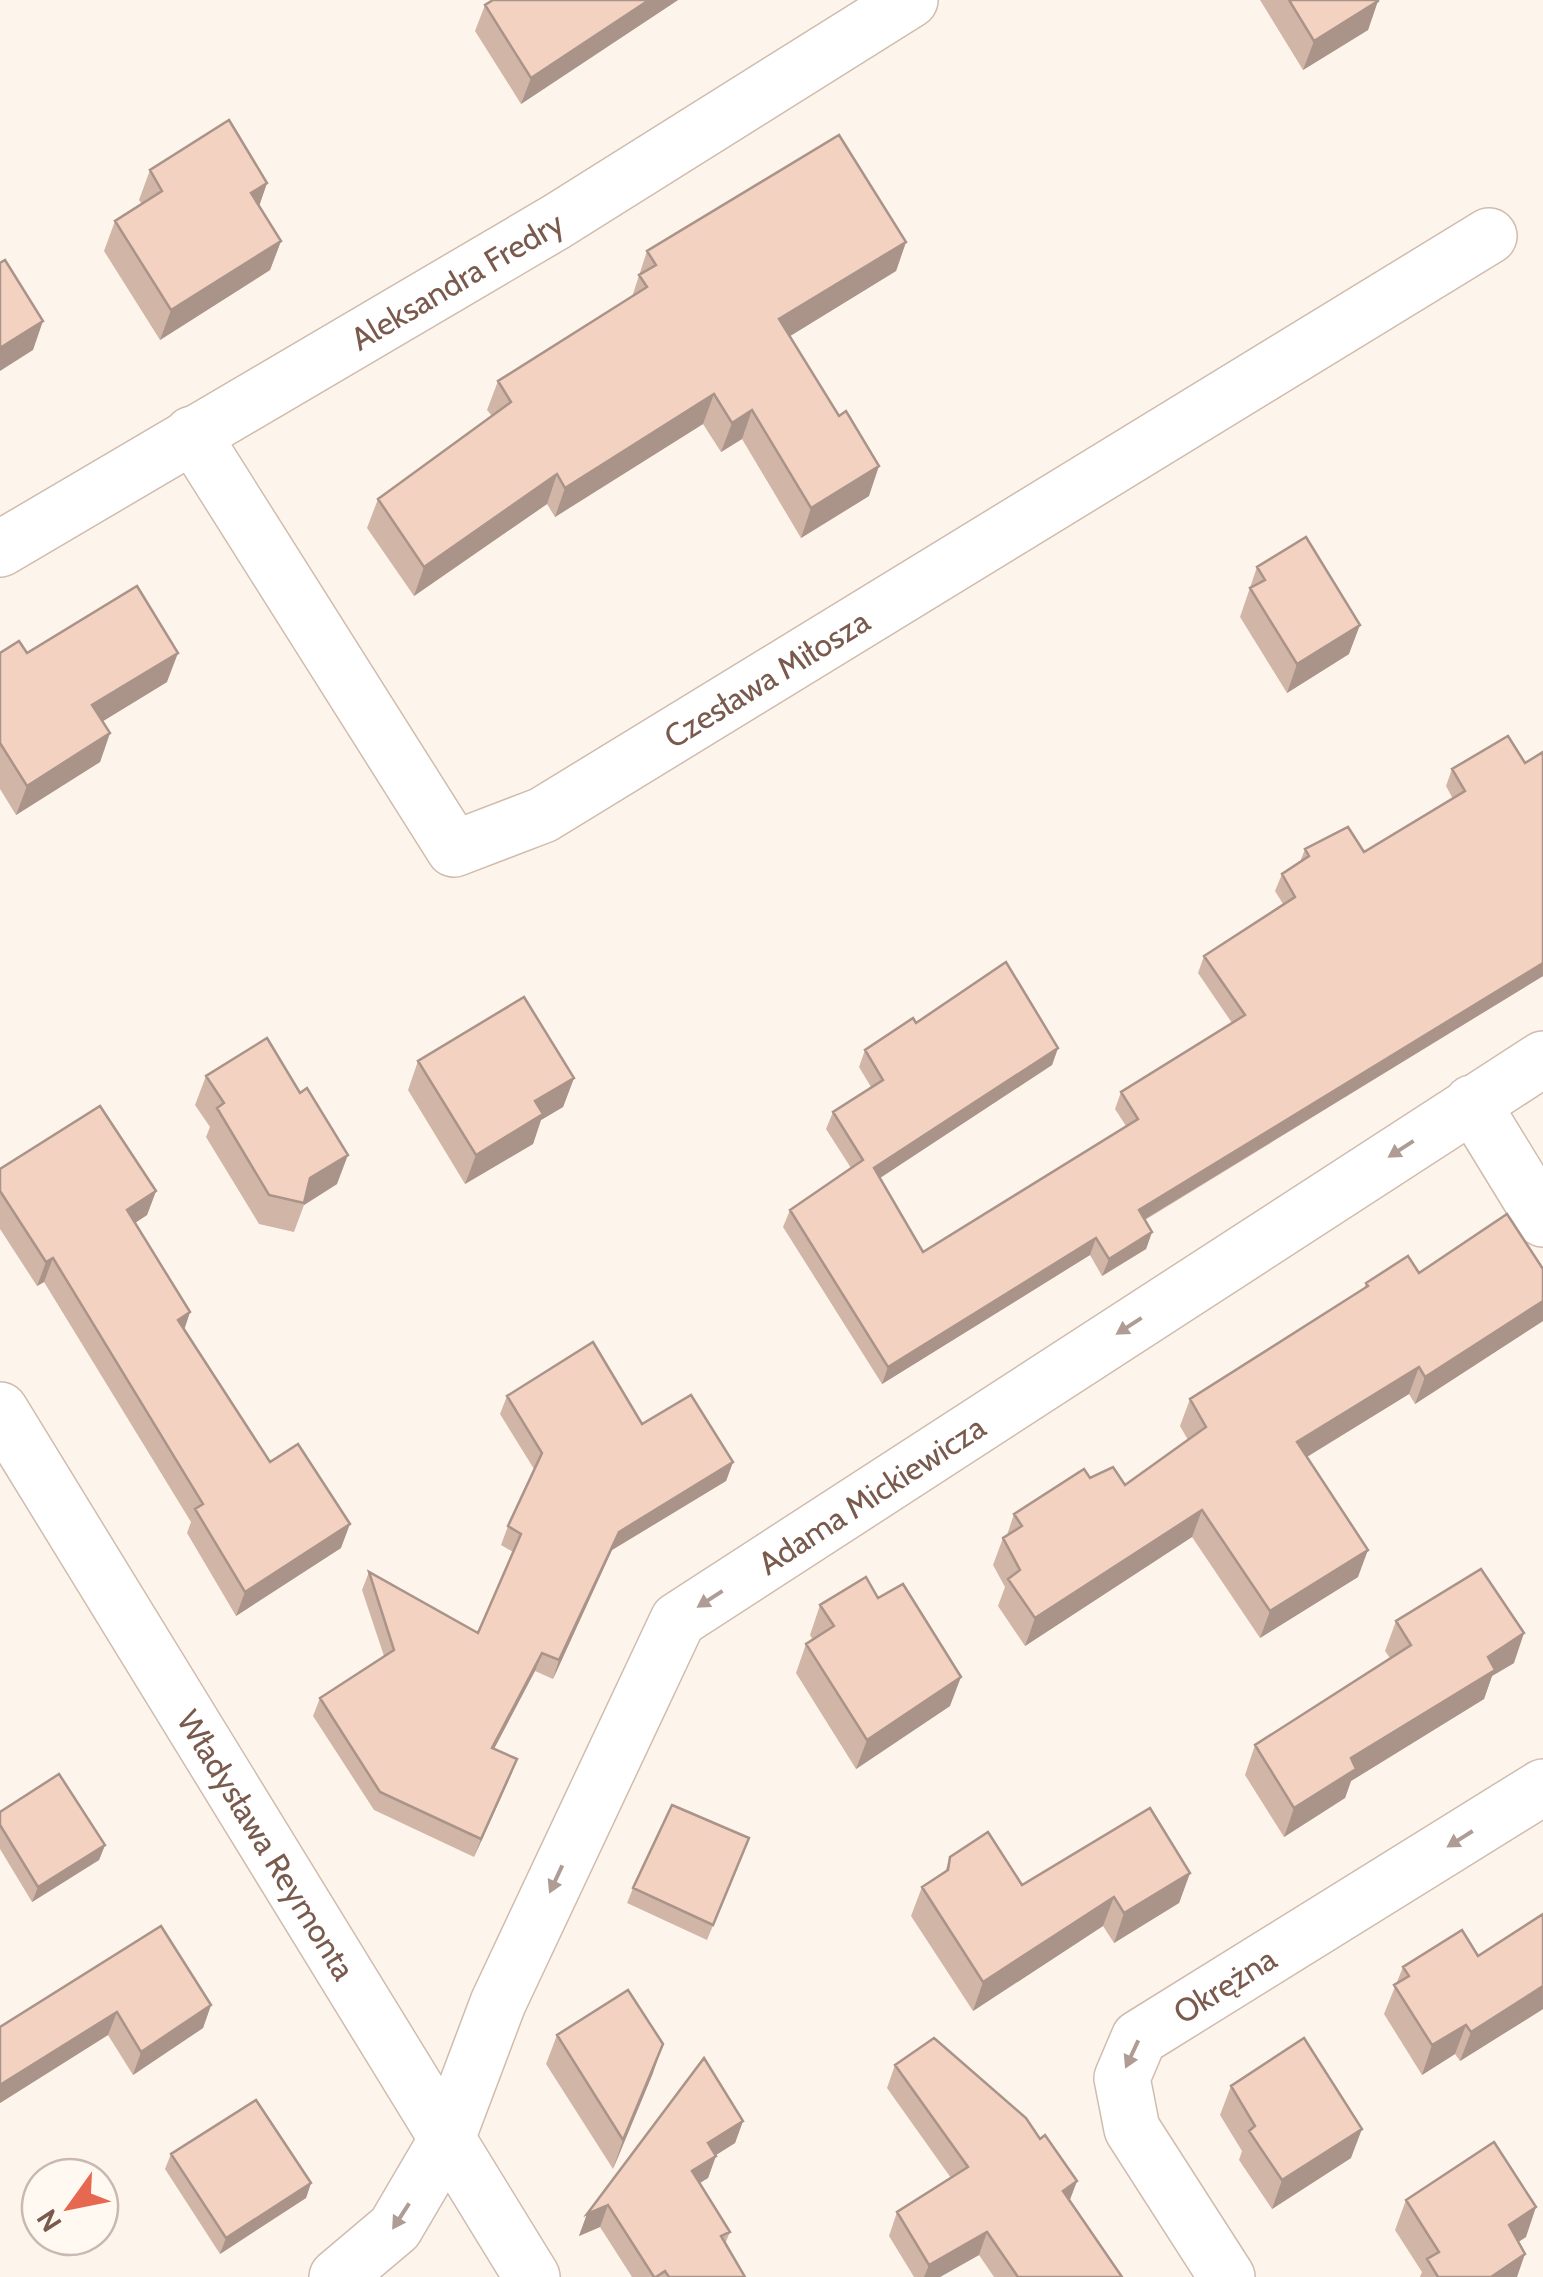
<svg xmlns="http://www.w3.org/2000/svg" width="1543" height="2277" font-family="Cabin,sans-serif">
<style>
.lines{fill:none;stroke-linecap:round;stroke-linejoin:round}
.minor-casing{stroke:#d0bcaf;stroke-width:58}
.minor{stroke:#fff;stroke-width:55}
.wall{fill:#d1b5a7}
.shaded-wall{fill:#aa9388}
.building{fill:#f3d2c2;stroke:#aa9388;stroke-width:2.5}
.oneway{fill:#af9c94}
.labels{text-anchor:middle;dominant-baseline:central;stroke-width:8;stroke-linejoin:round;paint-order:stroke}
.street-label{font-size:32px;fill:#795a4d;stroke:#fff9f2}
</style>
<rect width="100%" height="100%" fill="#fdf5eb"/>
<g class="lines">
<g class="minor-casing">
<g id="minor">
<path id="s1" d="M192 434 454 849 543 815 1489 236"/>
<path id="s2" d="M0 549 556 222 910 0"/>
<path d="M1472 1103 1543 1219"/>
<path id="s3" d="M0 1410 532 2277"/>
<path id="s4" d="M337 2277 395 2228 446 2141 498 2003 678 1620 1543 1059"/>
<path id="s5" d="M1227 2277 1132 2129 1122 2078 1139 2038 1543 1787"/>
</g>
</g>
<use href="#minor" class="minor"/>
</g>
<path class="wall" d="M678 0 521 104 475 31 485 5Z
M1260 0H1378L1368 30 1303 70Z
M150 170 267 183 259 206 281 241 270 270 160 340 104 251 115 221 142 204 139 200Z
M906 242 896 271 790 336 869 496 801 538 742 439 721 452 703 424 555 517 547 504 414 596 367 528 378 499 492 416 487 410 498 381 632 297 647 251Z
M1257 567 1349 654 1287 693 1240 617Z
M0 653H27L167 682 103 721 110 733 100 762 16 815 0 789Z
M1543 752V976L1145 1220 1152 1232 1146 1249 1102 1276 1090 1255 882 1384 783 1227 790 1210 851 1168 826 1129 833 1112 871 1087 859 1067 865 1050 916 1023 1058 1048 1052 1065 879 1178 923 1252 1126 1126 1115 1109 1121 1092 1232 1023 1198 973 1204 956 1283 904 1275 891 1282 874 1300 862 1305 849 1364 852 1453 799 1446 786 1452 769 1525 763Z
M418 1061 574 1078 563 1107 541 1120 533 1144 465 1184 408 1090Z
M206 1076 337 1184 304 1205 294 1232 259 1224 206 1137 210 1127 195 1105Z
M0 1169 156 1191 147 1215 135 1223 190 1312 184 1330 270 1462 341 1548 236 1616 187 1533 191 1522 44 1282 37 1286 0 1229Z
M1543 1269V1321L1415 1404 1409 1394 1307 1457 1358 1577 1260 1638 1192 1537 1025 1646 998 1606 1005 1587 993 1565 1003 1538 1007 1535 1014 1514 1090 1478 1125 1485 1188 1440 1180 1426 1190 1399 1364 1289 1366 1283 1419 1273Z
M507 1396 642 1424 733 1462 726 1481 612 1550 553 1679 535 1671 494 1749 510 1777 474 1857 374 1810 313 1716 320 1698 384 1656 362 1590 369 1572 478 1633 513 1552 501 1545 508 1526 534 1469 500 1414Z
M878 1598 950 1706 856 1769 796 1673 806 1644 813 1640 810 1635 820 1605Z
M1396 1621 1514 1663 1492 1676 1484 1699 1351 1781 1345 1798 1284 1837 1245 1775 1255 1745 1390 1658 1385 1651Z
M0 1812 105 1845 99 1860 32 1902 0 1849Z
M743 1853 707 1940 627 1903 633 1888Z
M950 1857 1022 1885 1190 1873 1179 1903 1114 1943 1103 1926 973 2011 911 1916 922 1887 945 1872Z
M1543 1914V2009L1460 2061 1455 2054 1422 2075 1384 2014 1403 1967 1478 1956Z
M161 1926 211 2005 203 2028 133 2075 108 2035 0 2103V2027Z
M557 2035 653 2073 613 2169 546 2064Z
M895 2065 1040 2139 1077 2181 1069 2201 1122 2277H994L979 2255 940 2277H914L889 2236 897 2212 951 2178 887 2088Z
M1231 2086 1351 2158 1272 2209 1239 2160 1242 2151 1220 2115Z
M743 2121 735 2143 716 2155 708 2178 699 2183 730 2232 725 2244 745 2277H632L600 2227 579 2236 587 2214Z
M171 2154 311 2183 306 2198 220 2254 165 2169Z
M1406 2200 1526 2237 1518 2242 1517 2277H1420L1422 2272 1395 2230Z"/>
<path class="shaded-wall" d="M649 0H678L521 104 531 78Z
M1378 1 1368 30 1303 70 1314 41Z
M267 183 257 212 251 193Z
M281 241 270 270 160 340 171 310Z
M906 242 896 271 769 349 779 319Z
M43 321 33 350 0 371V348Z
M714 394 703 424 555 517 565 488Z
M752 410 742 439 721 452 732 423Z
M879 466 869 496 801 538 811 508Z
M557 474 547 504 414 596 424 567Z
M1360 625 1349 654 1287 693 1297 664Z
M178 653 167 682 82 734 92 705Z
M110 733 100 762 16 815 27 786Z
M1543 963V976L1132 1227 1139 1210Z
M1058 1048 1052 1065 868 1186 874 1168Z
M574 1078 563 1107 541 1120 533 1144 465 1184 476 1155 535 1101Z
M348 1155 337 1184 304 1205 310 1178Z
M156 1191 147 1215 118 1234 127 1210Z
M1152 1232 1146 1249 1102 1276 1109 1259Z
M1096 1238 1090 1255 882 1384 888 1367Z
M53 1258 44 1282 37 1286 46 1262Z
M1543 1301V1321L1415 1404 1425 1377Z
M190 1312 182 1336 178 1320Z
M1419 1367 1409 1394 1287 1469 1297 1442Z
M733 1462 726 1481 612 1550 553 1679 559 1660 619 1532Z
M1202 1510 1192 1537 1025 1646 1035 1618Z
M350 1524 341 1548 236 1616 245 1592Z
M1368 1550 1358 1577 1260 1638 1270 1611Z
M1524 1633 1514 1663 1492 1676 1484 1699 1351 1781 1345 1798 1284 1837 1294 1808 1351 1758 1488 1657Z
M542 1653 535 1671 485 1766 492 1748Z
M961 1677 950 1706 856 1769 867 1740Z
M517 1759 510 1777 474 1857 481 1839Z
M105 1845 99 1860 32 1902 38 1887Z
M1190 1873 1179 1903 1114 1943 1124 1913Z
M1114 1897 1103 1926 973 2011 983 1982Z
M1543 1986V2009L1460 2061 1471 2032Z
M211 2005 203 2028 133 2075 141 2052Z
M117 2012 108 2035 0 2103V2085Z
M1466 2025 1455 2054 1422 2075 1432 2045Z
M663 2044 653 2073 613 2169 623 2140Z
M743 2121 735 2143 700 2165 708 2143Z
M1362 2129 1351 2158 1272 2209 1282 2180Z
M716 2156 708 2178 684 2193 692 2171Z
M1077 2181 1068 2205 1063 2191Z
M311 2183 306 2198 220 2254 226 2238Z
M608 2205 600 2227 579 2236 587 2214Z
M1536 2207 1526 2237 1498 2255 1509 2225Z
M987 2232 979 2255 940 2277H924L929 2265Z
M1525 2254 1517 2277H1491Z"/>
<path class="building" d="M493 0H649L531 78 485 5Z
M1289 0H1378V1L1314 41Z
M229 120 267 183 251 193 281 241 171 310 115 221 162 191 150 170Z
M839 135 906 242 779 319 839 416 846 411 879 466 811 508 752 410 732 423 714 394 565 488 557 474 424 567 378 499 511 402 498 381 647 287 639 275 656 265 647 251Z
M5 260 43 321 0 348V263Z
M1306 537 1360 625 1297 664 1250 588 1265 580 1257 567Z
M137 586 178 653 92 705 110 733 27 786 0 743V653L19 641 27 653Z
M1508 736 1525 763 1543 752V963L1139 1210 1152 1232 1109 1259 1096 1238 888 1367 790 1210 863 1160 833 1112 883 1080 865 1050 913 1018 916 1023 1006 962 1058 1048 874 1168 923 1252 1138 1119 1121 1092 1245 1015 1204 956 1295 897 1282 874 1309 856 1305 849 1348 827 1364 852 1465 791 1452 769Z
M524 997 574 1078 535 1101 543 1114 476 1155 418 1061Z
M267 1038 300 1093 307 1088 348 1155 310 1178 304 1203 269 1195 217 1108 224 1103 206 1076Z
M100 1106 156 1191 127 1210 190 1312 178 1320 270 1462 298 1444 350 1524 245 1592 195 1509 203 1504 53 1258 46 1262 0 1191V1169Z
M1507 1214 1543 1269V1301L1425 1377 1419 1367 1297 1442 1368 1550 1270 1611 1202 1510 1035 1618 1008 1579 1020 1570 1003 1538 1022 1526 1014 1514 1084 1469 1090 1478 1113 1467 1125 1485 1206 1427 1190 1399 1368 1286 1366 1283 1408 1256 1419 1273Z
M593 1342 642 1424 691 1395 733 1462 619 1532 559 1660 542 1653 492 1748 517 1759 481 1839 380 1792 320 1698 394 1650 369 1572 478 1633 521 1534 508 1526 542 1453 507 1396Z
M1481 1569 1524 1633 1488 1657 1495 1670 1351 1758 1356 1769 1294 1808 1255 1745 1411 1645 1396 1621Z
M866 1577 878 1598 903 1584 961 1677 867 1740 806 1644 834 1626 820 1605Z
M59 1774 105 1845 38 1887 0 1825V1812Z
M672 1805 749 1838 713 1925 633 1888Z
M1150 1808 1190 1873 1124 1913 1114 1897 983 1982 922 1887 948 1870 950 1857 988 1832 1022 1885Z
M1543 1914V1986L1471 2032 1466 2025 1432 2045 1394 1985 1409 1976 1403 1967 1462 1930 1478 1956Z
M161 1926 211 2005 141 2052 117 2012 0 2085V2027Z
M628 1990 663 2044 623 2140 557 2035Z
M934 2038 1026 2118 1040 2139 1045 2135 1077 2181 1063 2191 1122 2277H1018L987 2232 929 2265 897 2212 968 2167 895 2065Z
M1304 2038 1362 2129 1282 2180 1249 2131 1255 2126 1231 2086Z
M704 2058 743 2121 708 2143 716 2156 692 2171 730 2232 721 2236 745 2277H669L665 2271 656 2277H654L608 2205 587 2214Z
M256 2100 311 2183 226 2238 171 2154Z
M1494 2142 1536 2207 1509 2225 1525 2254 1491 2277H1438L1427 2259 1439 2252 1406 2200Z"/>
<defs><path id="oneway-solid" d="M-6-.8H1V-3.2L6.5 0L1 3.2V.8H-6Z" transform="scale(2.5)"/></defs>
<g class="oneway">
<use href="#oneway-solid" transform="translate(1401 1149) rotate(147)"/>
<use href="#oneway-solid" transform="translate(1129 1326) rotate(147)"/>
<use href="#oneway-solid" transform="translate(710 1599) rotate(147)"/>
<use href="#oneway-solid" transform="translate(1460 1839) rotate(148)"/>
<use href="#oneway-solid" transform="translate(556 1879) rotate(115)"/>
<use href="#oneway-solid" transform="translate(1132 2054) rotate(115)"/>
<use href="#oneway-solid" transform="translate(401 2216) rotate(123)"/>
</g>
<g class="labels">
<g class="street-label">
<text stroke="none"><textPath href="#s2" startOffset="530">Aleksandra Fredry</textPath></text>
<text stroke="none"><textPath href="#s1" startOffset="848">Czesława Miłosza</textPath></text>
<text stroke="none"><textPath href="#s4" startOffset="978">Adama Mickiewicza</textPath></text>
<text stroke="none"><textPath href="#s3" startOffset="510">Władysława Reymonta</textPath></text>
<text stroke="none"><textPath href="#s5" startOffset="372">Okrężna</textPath></text>
</g>
</g>
<g transform="translate(70 2207) rotate(237)"><circle r="48" fill="#fff9f2" stroke="#c9b9b0" stroke-width="2.5"/>
<path d="M0-8L18 38L0 25L-18 38Z" fill="#e76851"/>
<text y="-15" font-size="28" font-weight="bold" text-anchor="middle" fill="#795a4d">N</text>
</g>
</svg>
